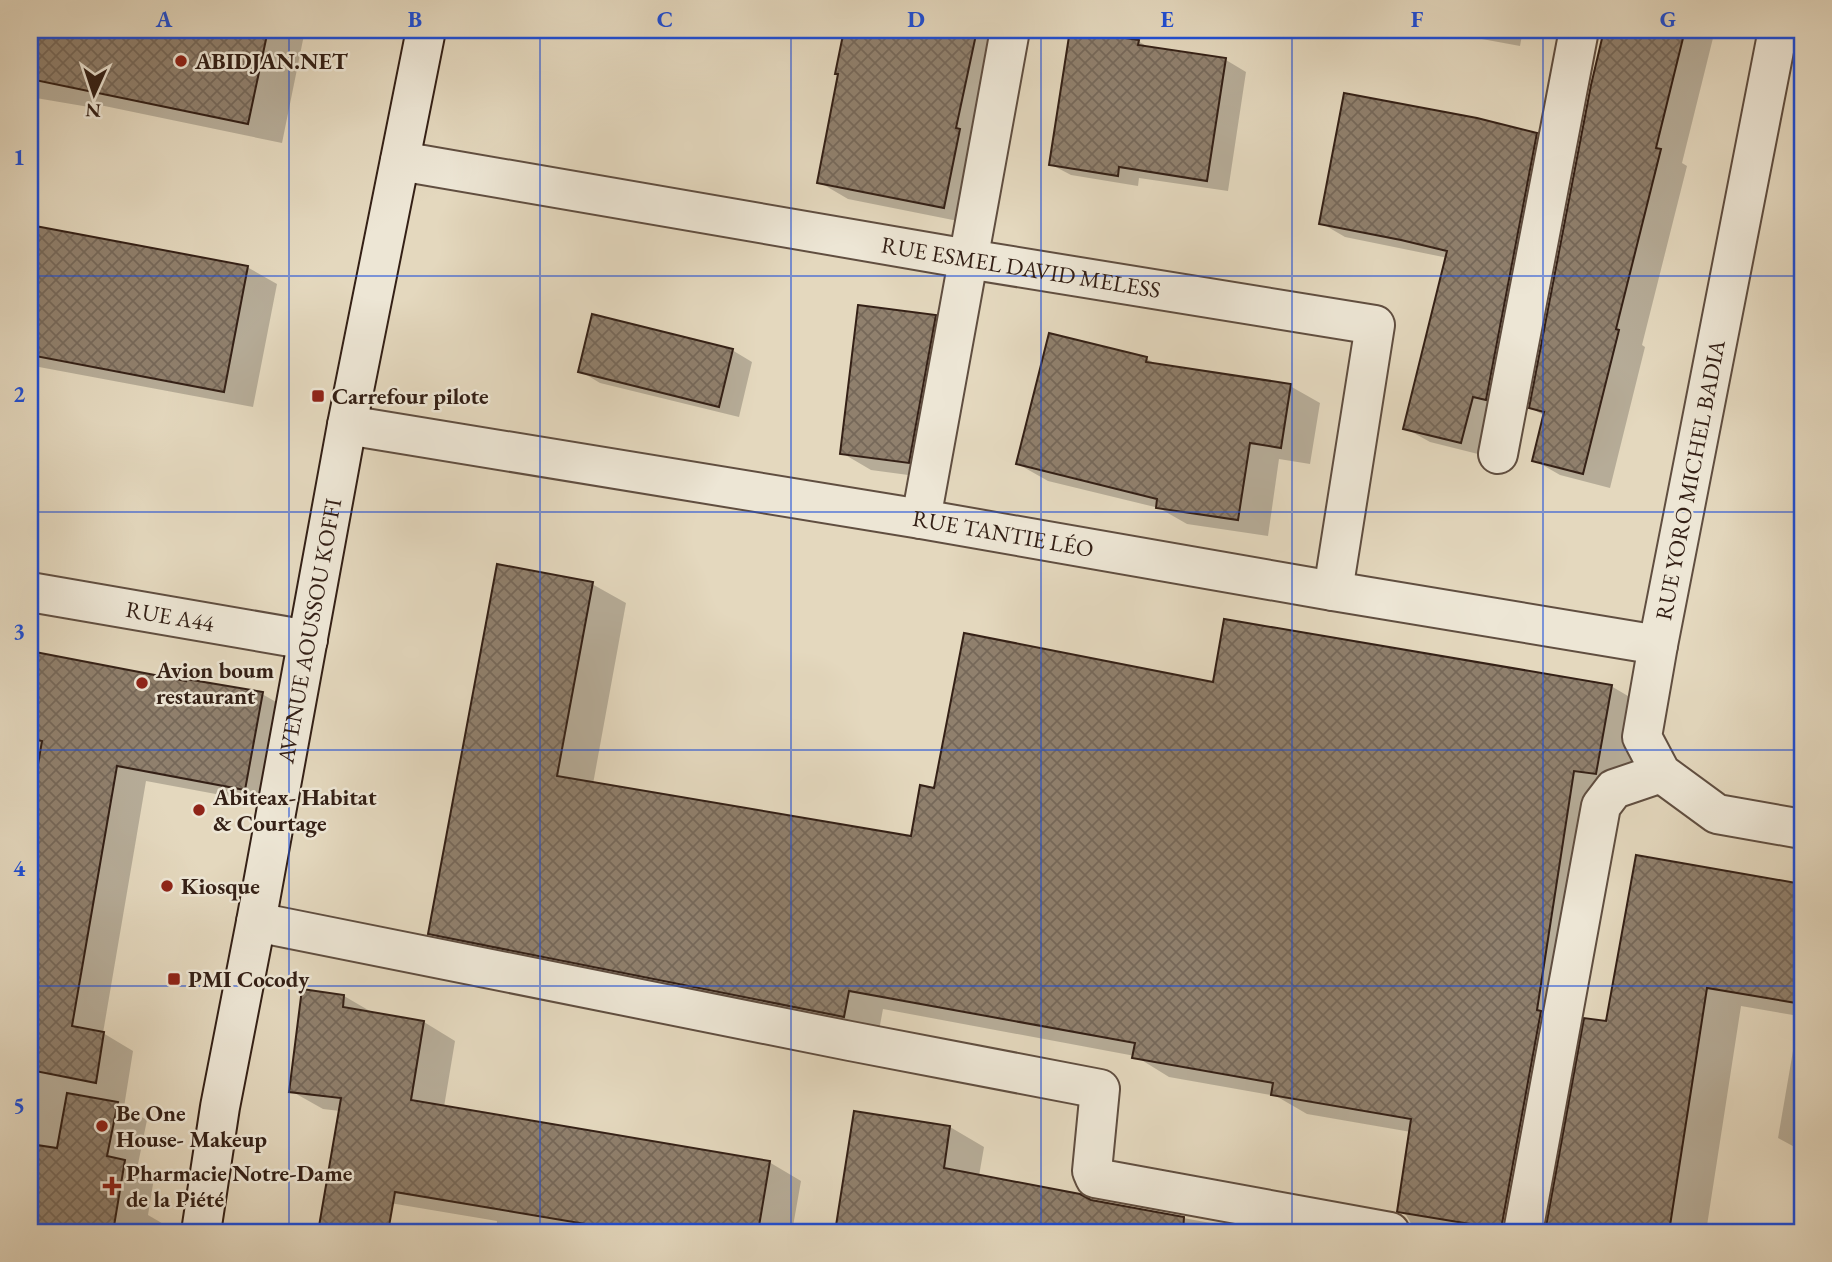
<svg xmlns="http://www.w3.org/2000/svg" width="1832" height="1262" font-family="'EB Garamond',serif">
<style>
.shadow{fill:#0003}
.building{fill:url(#building-cross-hatch);stroke:#342016;stroke-width:2}
.lines{fill:none;stroke-linecap:round;stroke-linejoin:round}
.street-casing{stroke:#604e40;stroke-width:42}
.secondary-casing{stroke:#342016;stroke-width:42}
.street{stroke:#ede6d5;stroke-width:38}
.secondary{stroke:#ede6d5;stroke-width:38}
.grid{fill:none;stroke:#1d4ed8;stroke-width:2;stroke-opacity:0.55}
.poi-dot{fill:#8f2418;stroke:#ede6d5;stroke-width:2.5}
.labels{text-anchor:middle;dominant-baseline:central;stroke-width:5;stroke-linejoin:round;paint-order:stroke}
.poi-label{font-size:23px;font-weight:bold;fill:#342016;stroke:#ede6d5;text-anchor:start}
.street-label{font-size:23px;fill:#342016;stroke:#ede6d5}
.neatline{fill:none;stroke:#1d4ed8;stroke-width:2.5}
.grid-label{font-size:23px;text-anchor:middle;font-weight:bold;fill:#1d4ed8}
</style>
<defs>
<pattern id="building-cross-hatch" width="8" height="8" patternUnits="userSpaceOnUse" patternTransform="scale(1.75)"><rect width="8" height="8" fill="#90806d"/><path d="M0 0l8 8M0 8l8-8" fill="none" stroke="#766859"/></pattern>
</defs>
<rect width="100%" height="100%" fill="#e4d8be"/>
<filter id="stains"><feTurbulence type="fractalNoise" baseFrequency=".00286" numOctaves="4"/><feColorMatrix values="0 0 0 0 .2 0 0 0 0 .09 0 0 0 0 .02 0 0 0 .5 -.17"/></filter>
<radialGradient id="worn" r=".72"><stop offset=".6" stop-color="#630" stop-opacity="0"/><stop offset="1" stop-color="#630" stop-opacity=".3"/></radialGradient>
<path class="shadow" d="M30 30H305L282 143 90 103 89 107 30 97Z
M846 30H1000L973 224 848 199 819 182 840 75 837 73Z
M1072 30 1138 41 1150 48 1226 60 1246 72 1228 191 1139 178 1138 186 1071 175 1050 164Z
M1433 30H1523L1520 46Z
M1606 30H1715L1682 163 1687 166 1642 345 1645 347 1610 488 1560 475 1534 460 1545 416 1531 408 1593 85Z
M1536 134 1561 149 1486 456 1430 442 1405 428 1448 258 1345 237 1321 223Z
M33 227 247 267 277 284 253 407 39 367 30 362V244Z
M935 317 965 334 938 479 871 470 842 453Z
M732 350 752 362 739 417 600 383 580 371Z
M1147 359 1158 365 1290 386 1320 403 1310 464 1279 459 1268 536 1187 524 1159 508 1048 481 1018 464Z
M592 584 626 603 593 784 912 838 936 790 1215 684 1611 686 1645 706 1630 793 1608 789 1538 1232H1413L1412 1225 1406 1215 1399 1211 1411 1132 1307 1114 1276 1096 1169 1077 1135 1056 883 1009 878 1036 464 953 430 933Z
M30 652 187 683 262 694 292 711 275 805 146 781 103 1033 133 1051 124 1107 147 1120 137 1169 154 1178 148 1215 172 1229V1232H30V822L42 751 30 749Z
M1638 857 1802 886V1151L1778 1138 1799 1016 1741 1006 1706 1232H1547L1586 1020 1608 1023Z
M344 996 375 1014 424 1022 455 1041 444 1107 769 1162 801 1181 792 1232H496L497 1221 360 1198 340 1111 323 1109 291 1091Z
M856 1113 950 1127 984 1147 979 1176 1090 1201 1260 1232H837Z"/>
<path class="building" d="M30 30H268L248 124 30 79Z
M844 30H977L956 128 960 129 944 208 817 183 838 74H835Z
M1070 30 1139 40 1138 45 1226 58 1207 181 1119 167 1118 176 1049 165Z
M1604 30H1685L1656 148 1661 149 1616 329 1619 330 1583 474 1532 461 1544 412 1529 408 1591 85Z
M1344 93 1477 118 1537 133 1486 400 1473 397 1461 443 1403 429 1447 251 1401 240 1319 224Z
M30 225 248 266 224 392 30 355Z
M858 305 936 315 909 463 840 454Z
M592 314 733 349 719 407 578 372Z
M1049 333 1147 357 1146 362 1291 384 1281 448 1250 443 1238 520 1156 508 1157 499 1016 464Z
M497 564 593 582 557 776 911 836 920 785 934 788 964 633 1213 682 1224 619 1612 685 1596 774 1574 771 1537 1010 1541 1011 1501 1229 1397 1212 1411 1119 1271 1095 1273 1083 1132 1058 1135 1043 849 991 844 1017 428 934Z
M30 651 186 681V679L263 692 245 790 117 766 72 1026 104 1032 96 1083 30 1070V811L42 741 30 739Z
M1636 855 1802 884V1004L1707 988 1669 1232H1545L1584 1018 1606 1021Z
M302 989 344 995 343 1007 424 1021 411 1100 770 1161 758 1232H633L395 1192 388 1232H318L341 1098 289 1092Z
M67 1093 118 1102 107 1156 125 1160 113 1232H30V1144L57 1148Z
M854 1111 950 1126 944 1168 1080 1194 1091 1200 1184 1217 1183 1232H835Z"/>
<g class="lines">
<g class="street-casing">
<g id="street">
<path d="M1778 30 1658 645 1642 737 1661 773 1717 814 1802 829"/>
<path id="s1" d="M400 161 968 259 1375 325 1333 591"/>
<path id="s2" d="M347 425 921 519 1333 591 1658 645"/>
<path d="M1498 454 1579 30"/>
<path d="M921 519 1010 30"/>
<path id="s3" d="M30 592 308 640"/>
<path d="M256 922 850 1041 1100 1089 1092 1171 1095 1178 1390 1232"/>
<path d="M1523 1232 1601 806 1614 789 1661 773"/>
</g>
</g>
<g class="secondary-casing">
<g id="secondary">
<path id="s4" d="M201 1232 220 1107 256 922 347 425 426 30"/>
</g>
</g>
<use href="#street" class="street"/>
<use href="#secondary" class="secondary"/>
</g>
<path class="grid" d="M289 30V1232M540 30V1232M791 30V1232M1041 30V1232M1292 30V1232M1543 30V1232M30 276H1802M30 512H1802M30 750H1802M30 986H1802"/>
<g class="poi-dot">
<circle cx="181" cy="61" r="7"/>
<rect x="311" y="389" width="14" height="14" rx="3.5"/>
<circle cx="142" cy="683" r="7"/>
<circle cx="199" cy="810" r="7"/>
<circle cx="167" cy="886" r="7"/>
<rect x="167" y="972" width="14" height="14" rx="3.5"/>
<circle cx="102" cy="1126" r="7"/>
<path d="M108.5 1175.5h7v7h7v7h-7v7h-7v-7h-7v-7h7z"/>
</g>
<g class="labels">
<g class="poi-label">
<text x="195" y="61">ABIDJAN.NET</text>
<text x="332" y="396">Carrefour pilote</text>
<text x="156" y="670">Avion boum<tspan x="156" dy="26">restaurant</tspan></text>
<text x="213" y="797">Abiteax- Habitat<tspan x="213" dy="26">&amp; Courtage</tspan></text>
<text x="181" y="886">Kiosque</text>
<text x="188" y="979">PMI Cocody</text>
<text x="116" y="1113">Be One<tspan x="116" dy="26">House- Makeup</tspan></text>
<text x="126" y="1173">Pharmacie Notre-Dame<tspan x="126" dy="26">de la Piété</tspan></text>
</g>
<g class="street-label">
<text stroke="none"><textPath href="#s1" startOffset="630">RUE ESMEL DAVID MELESS</textPath></text>
<text transform="translate(1690 480) rotate(-79)">RUE YORO MICHEL BADIA</text>
<text stroke="none"><textPath href="#s2" startOffset="665">RUE TANTIE LÉO</textPath></text>
<text stroke="none"><textPath href="#s3" startOffset="142">RUE A44</textPath></text>
<text stroke="none"><textPath href="#s4" startOffset="611">AVENUE AOUSSOU KOFFI</textPath></text>
</g>
</g>
<rect width="1832" height="1262" fill="none" stroke="#e4d8be" stroke-width="77"/>
<g transform="translate(94 94) rotate(183)" stroke="#ede6d5" stroke-width="5" paint-order="stroke">
<path d="M0-5L12 26L0 18L-12 26Z" fill="#342016"/>
<text y="-10" font-size="19" font-weight="bold" text-anchor="middle" fill="#342016">N</text>
</g>
<rect x="38" y="38" width="1756" height="1186" class="neatline"/>
<g class="grid-label">
<text x="164" y="27">A</text>
<text x="415" y="27">B</text>
<text x="665" y="27">C</text>
<text x="916" y="27">D</text>
<text x="1167" y="27">E</text>
<text x="1417" y="27">F</text>
<text x="1668" y="27">G</text>
<text x="19" y="165">1</text>
<text x="19" y="402">2</text>
<text x="19" y="639">3</text>
<text x="19" y="876">4</text>
<text x="19" y="1113">5</text>
</g>
<rect width="100%" height="100%" filter="url(#stains)"/>
<rect width="100%" height="100%" fill="url(#worn)"/>
</svg>
